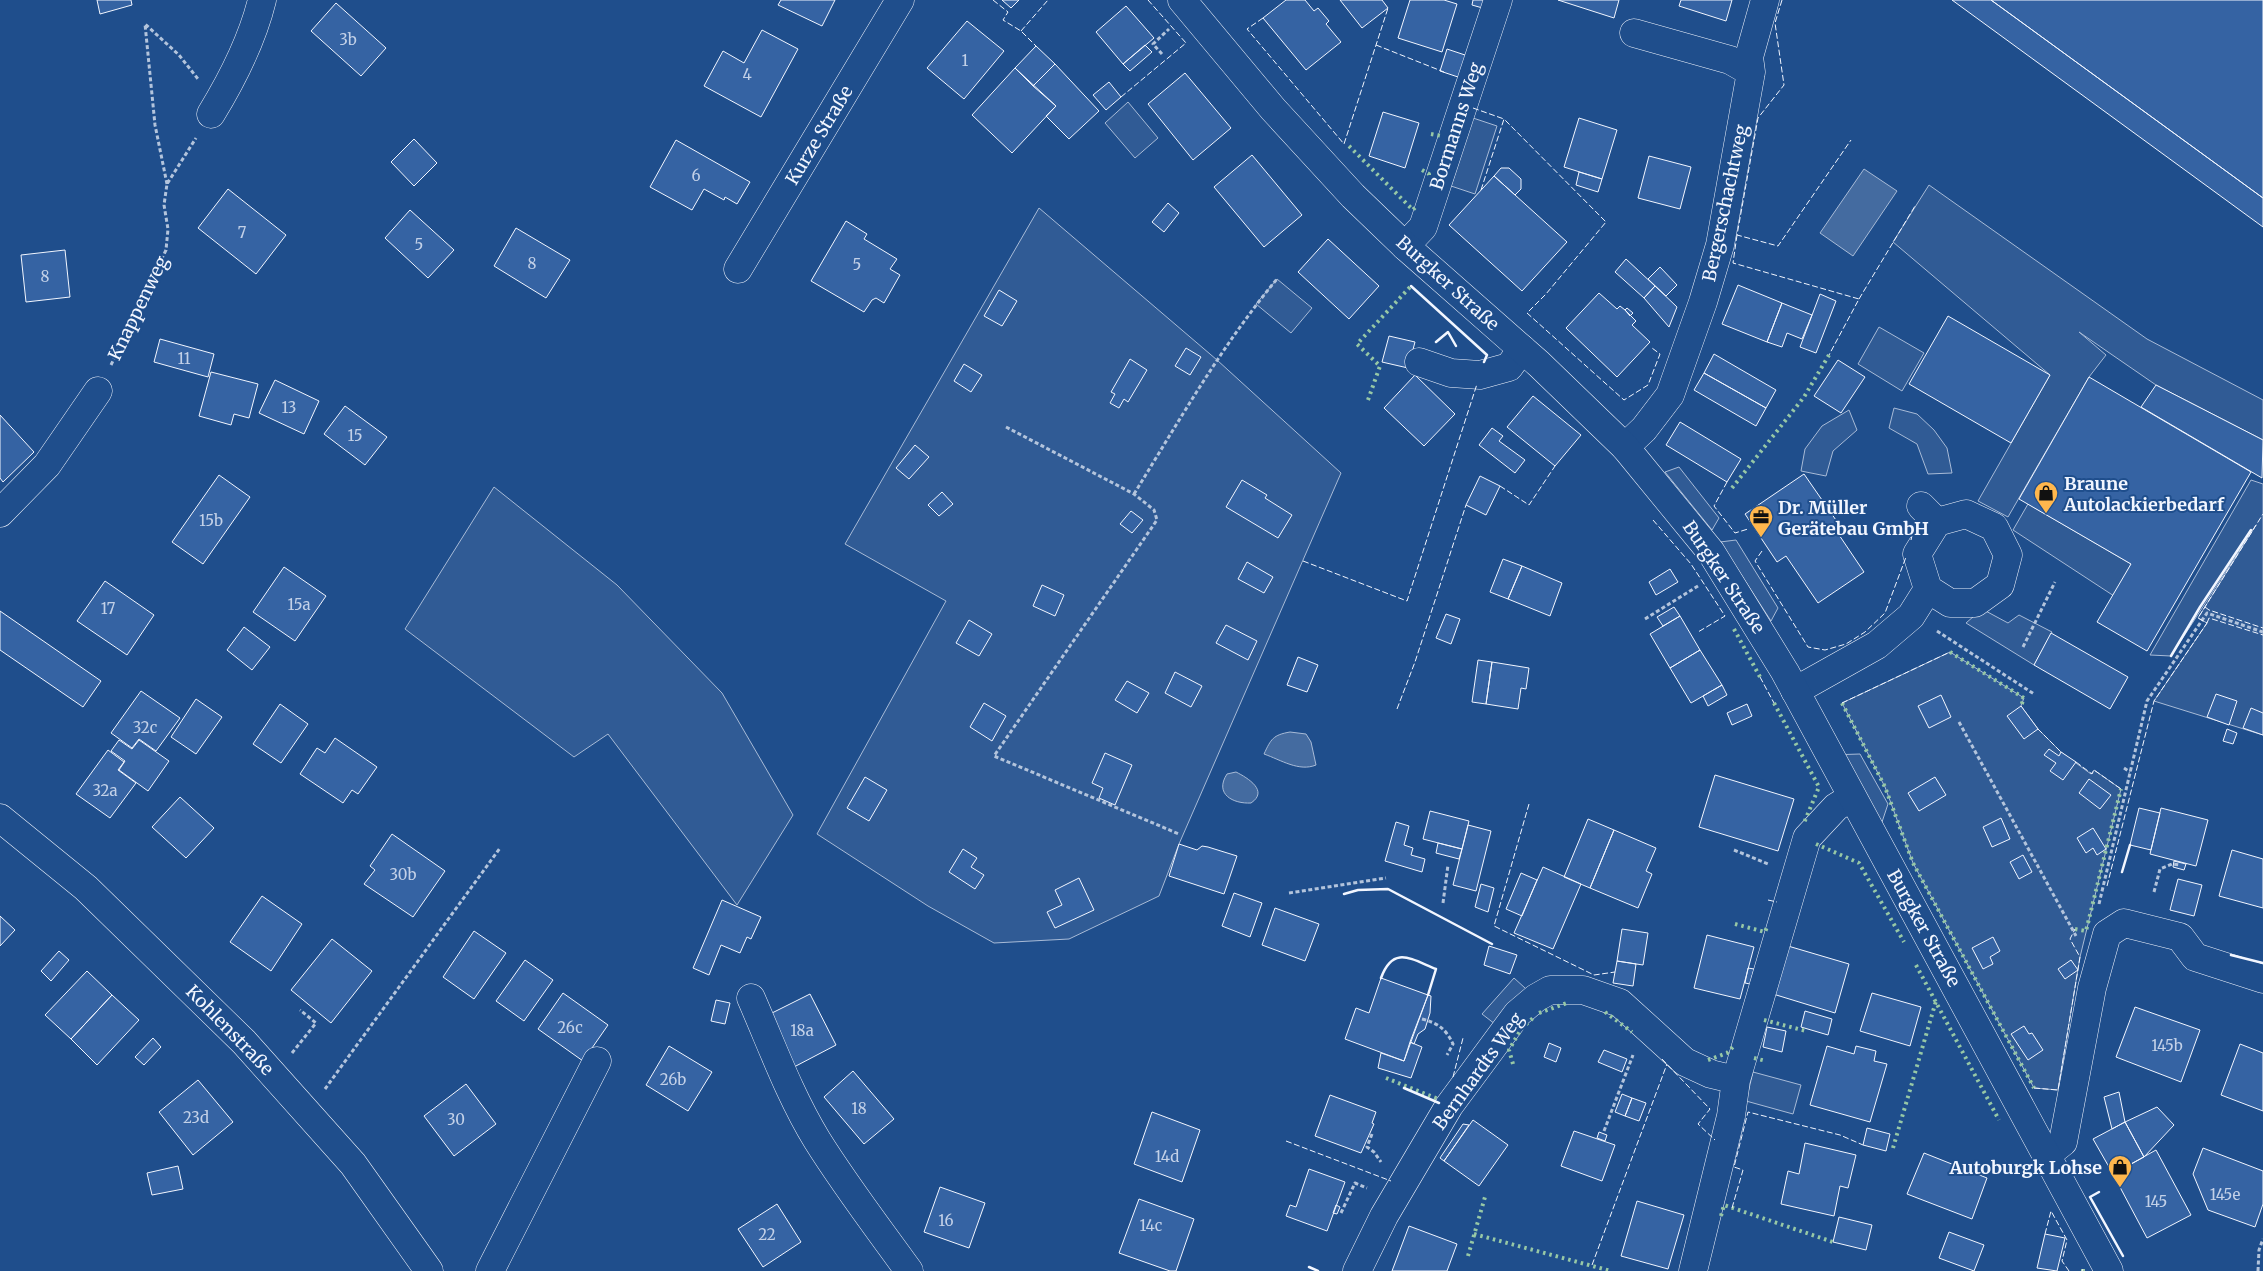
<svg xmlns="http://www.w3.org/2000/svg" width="2263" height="1271" font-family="Merriweather,serif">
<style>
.built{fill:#305b95;stroke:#a8bbd7}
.water{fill:#446ba0;stroke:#a8bbd7}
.building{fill:#3563a3;stroke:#f2f6ff}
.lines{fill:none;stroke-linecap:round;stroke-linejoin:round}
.minor-casing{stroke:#f2f6ff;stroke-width:29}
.major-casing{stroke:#f2f6ff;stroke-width:29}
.path{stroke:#b3c4dc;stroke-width:3;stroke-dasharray:4 2.5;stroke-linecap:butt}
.minor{stroke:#1f4e8c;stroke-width:28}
.major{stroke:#1f4e8c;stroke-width:28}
.hedge{stroke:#97c8a6;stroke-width:4;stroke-dasharray:2.5 4;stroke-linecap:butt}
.fence{stroke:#f2f6ff;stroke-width:1;stroke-dasharray:6 2.5;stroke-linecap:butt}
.wall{stroke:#f2f6ff;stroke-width:2.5}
.labels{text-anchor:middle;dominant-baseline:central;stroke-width:4;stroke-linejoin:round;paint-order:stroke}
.number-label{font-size:15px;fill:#c3d1e8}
.street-label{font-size:18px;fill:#f2f6ff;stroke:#1f4e8c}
.poi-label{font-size:18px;font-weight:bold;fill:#f2f6ff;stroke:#1f4e8c;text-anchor:start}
</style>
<rect width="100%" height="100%" fill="#1f4e8c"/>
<path class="built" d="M1128 102 1158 138 1135 158 1105 123Z
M1473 118 1497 126 1475 194 1451 186Z
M1929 185 2147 339 2263 400V440L2156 385 2079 332 2106 355 2089 377 2008 517 1978 501 2050 375 1893 242Z
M1039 208 1217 360 1341 473 1179 844 1159 896 1069 939 994 943 928 906 817 834 946 601 845 544Z
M1277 279 1312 308 1291 333 1256 304Z
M1879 327 1924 353 1902 391 1858 364Z
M1894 408 1917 414 1934 430 1947 448 1952 473 1928 474 1917 444 1889 428Z
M1849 410 1857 430 1833 451 1826 476 1801 471 1805 449 1822 426Z
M1679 467 1719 518 1712 530 1665 472Z
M2251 480 2263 484V735L2154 701 2207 623 2198 618 2256 525 2171 656 2150 655Z
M494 487 617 585 722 693 793 815 737 905 608 734 574 757 405 629Z
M2028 504 2131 564 2114 596 2013 530Z
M1736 540 1778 608 1771 621 1720 542Z
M1982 609 2008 623 2019 615 2052 632 2034 665 1966 623Z
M1950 652 2024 698 2021 706 2038 729 2061 752 2091 774 2094 770 2121 789 2080 957 2058 1090 2034 1088 1913 863 1885 787 1842 703Z
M1860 754 1888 804 1876 840 1829 755Z
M1514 978 1536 998 1504 1031 1482 1014Z
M1753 1072 1801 1085 1793 1114 1746 1101Z"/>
<path class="water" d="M1864 169 1897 191 1853 256 1820 233Z
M1290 732 1306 734 1311 742 1316 765C1299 772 1281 760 1264 754 1271 739 1273 735 1290 732Z
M1236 772C1248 778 1269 791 1251 803 1233 804 1214 794 1227 774Z"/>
<path class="building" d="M97 0H131L132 5 100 14Z
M781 0H835L822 26 778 5Z
M1002 0H1019L1011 8Z
M1286 0H1305L1314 11 1318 8 1329 21 1326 24 1341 42 1306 70 1263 18Z
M1340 0H1382L1388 8 1362 28Z
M1410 0H1444L1457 4 1442 52 1398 38Z
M1473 0H1489L1486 9 1472 5Z
M1558 0H1619L1614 18Z
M1681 0H1732L1726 21 1679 6Z
M1952 0H1991L2263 198V227Z
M1991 0H2263V198Z
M336 3 386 48 361 76 311 31Z
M1126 6 1154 38 1123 64 1096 32Z
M967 21 1004 51 964 99 927 68Z
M762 30 798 49 761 117 704 86 723 51 744 63Z
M1145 45 1152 52 1130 71 1123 64Z
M1036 46 1055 64 1033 86 1015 68Z
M1447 49 1468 56 1461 78 1440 71Z
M1055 64 1099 111 1069 139 1046 116 1056 106 1033 86Z
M1015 68 1056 106 1012 153 972 115Z
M1185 73 1231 128 1193 160 1148 104Z
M1109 82 1121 97 1106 110 1093 95Z
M1383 112 1419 123 1405 168 1369 156Z
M1579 118 1617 130 1602 179 1564 167Z
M414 139 437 163 414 186 391 162Z
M676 140 750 182 737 204 725 197 724 200 704 189 692 210 650 187Z
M1252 155 1302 215 1264 247 1214 187Z
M1649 156 1691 167 1680 209 1638 198Z
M1501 168H1509L1521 179V189L1515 195 1494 176Z
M1579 172 1602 179 1598 192 1576 185Z
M1494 176 1567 242 1522 291 1449 225Z
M228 189 286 235 256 274 198 228Z
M1168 203 1179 213 1164 232 1152 222Z
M410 210 454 250 428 278 385 238Z
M846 221 867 234 864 239 897 259 890 269 900 275 884 303 876 298 872 300 864 312 811 281Z
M516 228 570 260 546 298 494 266Z
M1328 239 1379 286 1349 319 1298 272Z
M65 250 70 297 26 302 21 255Z
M1626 259 1655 286 1644 298 1615 272Z
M1660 267 1677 285 1666 296 1648 279Z
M1738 285 1782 303 1767 342 1722 324Z
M1655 286 1677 307 1669 327 1644 298Z
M999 290 1017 301 1002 326 984 316Z
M1599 293 1617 309 1620 306 1625 310 1636 321 1632 325 1650 342 1617 377 1566 328Z
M1820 294 1836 301 1816 353 1800 347Z
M1782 303 1812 315 1802 339 1787 333 1782 347 1767 342Z
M1627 308 1633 313 1630 316 1625 310Z
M1948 316 2050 375 2011 443 1909 384Z
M1389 336 1415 342 1408 368 1382 362Z
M160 339 214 354 208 377 154 362Z
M1186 348 1201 357 1190 375 1175 366Z
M1714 354 1776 390 1766 408 1704 373Z
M1130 359 1147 370 1128 402 1124 399 1119 408 1110 403 1115 394 1111 392Z
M1838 360 1865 377 1841 413 1814 396Z
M964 364 982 375 971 392 954 381Z
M211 372 258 384 249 418 234 414 231 425 199 416Z
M1704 373 1766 408 1756 426 1694 390Z
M1415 375 1455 414 1424 446 1384 408Z
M2089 377 2251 472 2147 651 2097 622 2131 564 2019 499Z
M275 380 319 401 304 434 259 413Z
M2156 385 2263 440 2262 478 2141 407Z
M1533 396 1581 435 1555 466 1507 427Z
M345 406 387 437 365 465 324 434Z
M0 415 34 452 3 482 0 478Z
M1680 422 1741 459 1727 482 1666 445Z
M1492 428 1503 436 1499 441 1525 460 1515 473 1479 445Z
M915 445 929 457 909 479 896 468Z
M1804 474 1838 523 1833 526 1864 572 1818 603 1786 556 1777 562 1745 514Z
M219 475 250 497 203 564 172 542Z
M1480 476 1500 486 1486 515 1466 505Z
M1242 480 1267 495 1265 498 1292 515 1278 538 1226 507Z
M942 492 953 504 939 516 928 505Z
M1131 511 1143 520 1132 533 1120 524Z
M1503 559 1522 566 1508 599 1490 592Z
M1247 562 1273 577 1264 593 1238 579Z
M1522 566 1562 583 1550 616 1508 599Z
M284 567 326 596 295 641 253 612Z
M1670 569 1678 582 1656 595 1649 582Z
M105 581 154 615 127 655 77 621Z
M1042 585 1064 595 1055 616 1033 606Z
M1674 607 1680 616 1663 626 1657 617Z
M0 611 101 681 83 707 0 650Z
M1446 614 1460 619 1451 644 1436 638Z
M1680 616 1700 650 1670 668 1650 634Z
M969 620 992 634 979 656 956 643Z
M1226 625 1257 641 1248 660 1216 643Z
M244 627 270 647 252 670 227 650Z
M2051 633 2128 677 2110 709 2034 665Z
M1700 650 1722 685 1691 703 1670 668Z
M1298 657 1318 665 1307 692 1287 685Z
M1478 660 1492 662 1486 704 1472 702Z
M1492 662 1529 668 1526 689 1521 688 1518 709 1486 704Z
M1175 672 1202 686 1191 707 1165 693Z
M1127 681 1149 693 1137 713 1115 700Z
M1722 685 1727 695 1708 706 1703 696Z
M141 691 180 718 156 751 139 739 132 748 111 733Z
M2216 694 2237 701 2229 725 2207 717Z
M1941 695 1951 717 1929 728 1918 706Z
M196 699 222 717 196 754 171 737Z
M984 703 1006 716 992 741 970 727Z
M280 704 308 724 281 763 253 744Z
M1747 704 1752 716 1732 725 1727 713Z
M2021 706 2038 729 2024 739 2007 716Z
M2251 708 2263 713V735L2243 728Z
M2227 729 2237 733 2233 744 2223 741Z
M335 738 377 767 358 794 352 790 343 803 300 774 317 748 325 753Z
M119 740 132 749 139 740 169 761 148 791 119 770 125 761 111 751Z
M2049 749 2059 756 2061 752 2076 762 2063 780 2050 771 2056 763 2044 755Z
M108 750 124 762 118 770 136 783 110 818 76 794Z
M1105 753 1132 765 1115 805 1099 798 1103 788 1092 783Z
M1715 775 1794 799 1778 851 1699 827Z
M865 777 887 790 869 821 847 808Z
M1935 777 1946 795 1919 811 1908 793Z
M2089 779 2111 795 2100 809 2079 793Z
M180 797 214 828 186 858 152 827Z
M2139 808 2160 813 2151 850 2130 845Z
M2161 808 2208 820 2196 866 2150 854Z
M1430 811 1469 821 1462 849 1423 839Z
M2001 818 2010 839 1992 847 1983 827Z
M1588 819 1614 830 1590 888 1564 877Z
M1396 822 1409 826 1404 845 1413 848 1411 855 1425 859 1422 872 1385 861Z
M1468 825 1491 831 1476 891 1453 885Z
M2093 828 2106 849 2097 855 2093 848 2086 853 2077 838Z
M1614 830 1656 848 1646 871 1652 874 1638 908 1590 888Z
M392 834 445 871 413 917 364 884 375 870 370 866Z
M1438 843 1462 849 1459 859 1436 853Z
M1179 844 1197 850 1202 846 1208 847 1237 856 1224 894 1169 876Z
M963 849 977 858 971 867 984 875 975 889 949 872Z
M2232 850 2263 859V908L2219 896Z
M2023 855 2032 872 2019 879 2010 862Z
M2174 861 2186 864 2184 870 2173 867Z
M1543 867 1581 884 1553 949 1514 933Z
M1521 873 1537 880 1522 916 1506 909Z
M1079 878 1094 910 1055 928 1047 912 1062 905 1055 890Z
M2178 879 2202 885 2194 916 2170 910Z
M1481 884 1494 888 1488 912 1475 907Z
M1234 893 1262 903 1250 937 1222 926Z
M262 896 302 924 271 971 230 942Z
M722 900 761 917 751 939 747 937 740 953 721 945 709 975 693 968Z
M1275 908 1319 924 1305 961 1262 945Z
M0 916 15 930 0 946Z
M1622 929 1648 933 1643 965 1617 961Z
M474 931 506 953 474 999 443 977Z
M1707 935 1754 947 1740 999 1694 988Z
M1993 937 2000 951 1990 957 1993 964 1983 969 1972 948Z
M332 939 372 971 331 1023 291 990Z
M1489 946 1517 955 1510 974 1484 965Z
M1788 946 1849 964 1835 1013 1773 994Z
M59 951 69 960 51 981 41 971Z
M525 960 553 980 524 1021 496 1001Z
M2071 960 2078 970 2065 979 2058 969Z
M1617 961 1636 964 1633 986 1613 983Z
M1748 968 1754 969 1750 984 1745 983Z
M87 971 112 995 71 1039 45 1015Z
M1381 978 1428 995 1404 1061 1345 1039 1356 1008 1369 1013Z
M563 993 608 1025 583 1061 538 1029Z
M1872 993 1921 1007 1910 1046 1860 1031Z
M810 994 836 1045 794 1067 768 1015Z
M112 995 139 1020 97 1065 71 1039Z
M1428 995 1431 996 1430 1013 1425 1029 1418 1034 1414 1044 1410 1042Z
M716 1000 730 1003 725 1024 711 1021Z
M2135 1007 2200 1030 2181 1082 2116 1057Z
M1805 1011 1832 1019 1828 1035 1801 1027Z
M2024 1026 2029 1034 2032 1033 2043 1050 2028 1060 2011 1034Z
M1767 1027 1786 1031 1782 1052 1763 1047Z
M153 1038 161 1047 144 1065 135 1057Z
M1410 1042 1422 1047 1411 1078 1378 1068 1381 1053 1404 1061Z
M1549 1043 1561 1048 1556 1062 1544 1057Z
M2240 1044 2263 1053V1111L2221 1095Z
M669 1046 712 1072 688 1111 646 1085Z
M1827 1046 1854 1054 1856 1046 1876 1051 1874 1061 1887 1064 1870 1122 1810 1105Z
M1604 1050 1627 1059 1622 1072 1598 1062Z
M853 1071 894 1119 864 1144 824 1097Z
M198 1080 233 1122 193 1155 159 1112Z
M466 1084 496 1124 454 1156 424 1116Z
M2119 1092 2125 1122 2112 1129 2104 1097Z
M1622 1094 1632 1098 1625 1116 1615 1112Z
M1330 1095 1376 1112 1372 1123 1374 1124 1361 1153 1315 1136Z
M1632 1098 1646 1103 1639 1121 1625 1116Z
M2157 1107 2174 1125 2144 1157 2125 1122Z
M1152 1112 1200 1130 1182 1182 1134 1164Z
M1473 1120 1508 1145 1479 1186 1444 1161Z
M2125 1122 2144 1157 2113 1174 2093 1139Z
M1463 1124 1469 1125 1444 1161 1440 1158Z
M1867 1128 1890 1134 1886 1151 1863 1145Z
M1574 1131 1615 1145 1602 1181 1561 1166Z
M1599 1132 1607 1135 1605 1141 1597 1138Z
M1805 1143 1856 1155 1848 1188 1840 1186 1834 1216 1781 1204 1788 1171 1799 1174Z
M2203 1148 2263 1171V1204L2255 1227 2208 1210 2193 1174Z
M2156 1150 2191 1215 2147 1238 2113 1174Z
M1924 1153 1987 1178 1972 1219 1907 1194Z
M178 1166 183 1189 152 1195 147 1173Z
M1309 1169 1345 1182 1327 1231 1286 1216 1290 1205 1296 1207Z
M940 1187 985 1203 969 1248 924 1232Z
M1139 1199 1194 1219 1176 1271H1170L1119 1253Z
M1637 1201 1684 1215 1668 1269 1621 1256Z
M777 1204 801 1242 763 1267 738 1229Z
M1336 1205 1340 1207 1337 1214 1333 1213Z
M1839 1217 1872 1225 1866 1250 1833 1242Z
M1409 1226 1457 1244 1447 1271H1392Z
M1949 1232 1984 1245 1974 1271 1939 1258Z
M2045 1234 2065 1238 2057 1271 2037 1268Z"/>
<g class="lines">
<g class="minor-casing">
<path id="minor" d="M1634 33 1730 60 1751 72
M211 114C233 78 252 41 262 0
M1405 246 1423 227 1498 0
M738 269 900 0
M1419 362 1451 373 1480 375 1509 367 1522 349
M1625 447 1644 429 1670 395 1703 302 1720 245 1751 72 1749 57 1765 0
M1921 506 1937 522
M0 513 47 465 98 391
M1966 514 1994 527 2008 555 2000 585 1975 603H1950L1928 589 1917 554 1937 522Z
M1795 691 1877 645 1911 616 1928 589
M0 818 86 888 244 1042 353 1164 429 1271
M751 998C772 1046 790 1096 817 1140 845 1185 878 1228 909 1271
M2048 1154 2063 1142 2092 988 2107 934 2124 923 2180 937 2195 957 2263 979
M490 1271 597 1061
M1357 1271 1384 1216 1449 1106 1517 1014 1536 998 1550 990H1583L1620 1003 1685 1062 1711 1074 1736 1080
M1693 1271 1731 1116 1736 1080 1807 838 1836 807 1852 797"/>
</g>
<g class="major-casing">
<path id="major" d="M1182 0 1273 109 1353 196 1405 246 1539 364 1625 447 1711 552 1785 672 2109 1271"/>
</g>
<path class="path" d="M1162 54 1153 44 1169 29
M167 184 155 125 145 24 179 55 198 79
M111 365 166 250 168 229 164 205 167 184 196 138
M1006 427 1134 494 1154 510 1157 520 994 756 1179 834
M1134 494C1179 421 1222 345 1277 279
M1645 619 1698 586
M1937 631 2034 694
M2023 647 2055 582
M1959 722 2076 936
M2124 768 2130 772
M1734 850 1768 864
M2154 892 2160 869 2172 864 2180 865
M1289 893 1386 878
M1443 903 1448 865
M2099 904 2147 701 2207 613 2263 632
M1422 1019C1438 1023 1446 1029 1453 1044L1447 1055
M292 1053 316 1023 300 1010
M325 1089 500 848
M1604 1131 1633 1055
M1372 1134 1367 1147 1374 1152 1381 1162
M1341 1213 1355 1183 1367 1188
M2258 1271 2259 1250 2263 1239"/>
<use href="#minor" class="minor"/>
<use href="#major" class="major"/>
<path class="hedge" d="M1431 134 1442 136
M1349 146 1413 210 1417 205
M1422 170 1429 174V175
M1368 400 1380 366 1357 344 1411 286
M1732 488 1804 397 1829 355
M1734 629 1760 677
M1950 652 2024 698 2021 706
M1774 703 1819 787 1804 823
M1842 703 1885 787 1913 863 2034 1088
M1816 844 1859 863 1904 942
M1735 924 1765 932 1767 927
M2075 929 2086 931 2121 789
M1916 965 1999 1120
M1605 1012 1632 1032
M1539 1013 1567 1003
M1764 1020 1806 1031
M1754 1058 1766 1061
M1708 1060 1727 1053 1734 1046
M1513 1064 1509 1050 1521 1029 1533 1018
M1386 1078 1438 1099
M1893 1148 1936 1001
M1721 1216 1724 1205 1833 1242
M1474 1234 1611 1271
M1468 1256 1485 1197
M2083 1269V1271"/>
<path class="fence" d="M993 0 1008 12 1003 20 1021 31 1036 46
M1782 0 1775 23 1784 85 1758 118 1737 235 1778 246 1851 140
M1263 18 1247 29 1344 144 1388 8
M1021 31 1048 0
M1376 45 1444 72
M1121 97 1186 43 1148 0
M1473 108 1504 119
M1481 190 1504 119 1606 222 1546 294 1527 313 1624 400 1648 385 1660 354 1652 348
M1737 235 1733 263 1859 299 1829 355
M1859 299 1915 206
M1727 482 1714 506 1735 533 1748 529
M1500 486 1529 505 1555 466
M1653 520 1691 564 1725 616 1698 632
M1911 540 1913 531
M1762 551 1755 561 1808 647 1825 650 1846 644 1865 632 1885 613 1906 557
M1303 561 1407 601 1477 384
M2205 607 2209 610 2263 628
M2207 623 2209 618 2263 635
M1760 677 1774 703
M1842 703 1950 652
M1397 709 1415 662 1466 505
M2038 729 2061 752
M2076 762 2092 774 2094 770 2121 789
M1529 804 1494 926 1594 975 1615 972
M2107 886 2154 701 2207 623 2198 618 2263 514
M1768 900 1777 902
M1662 1059 1710 1109 1698 1124 1715 1140
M1453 1077 1463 1038
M2034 1088 2058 1090 2080 957 2070 939 2075 929
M1286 1141 1391 1181
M1732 1208 1743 1170 1734 1167 1748 1112 1840 1135 1863 1145
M2045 1234 2051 1211 2067 1240 2062 1261 2069 1271
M1592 1265 1667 1064
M2082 1271 2083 1269"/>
<path class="wall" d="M1411 286 1487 355 1484 362
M1436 342 1448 332 1456 346
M2171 656 2200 607 2251 530
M2122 872 2130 845
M1344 894 1358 890 1388 889 1492 944
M2231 955 2263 963
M1381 978C1393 945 1411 959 1436 969L1428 995
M1404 1088 1439 1103
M2099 1192 2090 1197 2123 1256
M1309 1267 1318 1271"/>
</g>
<defs>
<g id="shop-pin" transform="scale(1.25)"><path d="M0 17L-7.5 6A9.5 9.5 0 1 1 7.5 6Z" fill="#ffb74d" stroke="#1f4e8c"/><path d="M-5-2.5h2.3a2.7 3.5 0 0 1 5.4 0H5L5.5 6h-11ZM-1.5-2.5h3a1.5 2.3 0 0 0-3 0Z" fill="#111"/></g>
<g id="office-pin" transform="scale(1.25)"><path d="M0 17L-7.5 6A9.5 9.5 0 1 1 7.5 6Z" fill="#ffb74d" stroke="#1f4e8c"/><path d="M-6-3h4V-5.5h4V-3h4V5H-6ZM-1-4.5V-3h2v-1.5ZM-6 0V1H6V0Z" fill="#111"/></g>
</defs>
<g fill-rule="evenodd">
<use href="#shop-pin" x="2046" y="493"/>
<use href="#office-pin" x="1761" y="517"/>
<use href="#shop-pin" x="2120" y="1167"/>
</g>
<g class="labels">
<g class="number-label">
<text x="348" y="39">3b</text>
<text x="965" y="60">1</text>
<text x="747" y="74">4</text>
<text x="696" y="175">6</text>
<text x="242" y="232">7</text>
<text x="419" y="244">5</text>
<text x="532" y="263">8</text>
<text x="857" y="264">5</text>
<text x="45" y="276">8</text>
<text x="184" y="358">11</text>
<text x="289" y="407">13</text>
<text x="355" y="435">15</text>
<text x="211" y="520">15b</text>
<text x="299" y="604">15a</text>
<text x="108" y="608">17</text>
<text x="145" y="727">32c</text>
<text x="105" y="790">32a</text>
<text x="403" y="874">30b</text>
<text x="570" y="1027">26c</text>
<text x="802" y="1030">18a</text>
<text x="2167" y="1045">145b</text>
<text x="673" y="1079">26b</text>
<text x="859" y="1108">18</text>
<text x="196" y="1117">23d</text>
<text x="456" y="1119">30</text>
<text x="1167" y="1156">14d</text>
<text x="2225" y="1194">145e</text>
<text x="2156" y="1201">145</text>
<text x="946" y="1220">16</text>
<text x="1151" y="1225">14c</text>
<text x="767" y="1234">22</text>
</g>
<g class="street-label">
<text transform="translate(1456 126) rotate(-72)">Bormanns Weg</text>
<text transform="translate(819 135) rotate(-59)">Kurze Straße</text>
<text transform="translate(1725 203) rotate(-78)">Bergerschachtweg</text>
<text transform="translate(1448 283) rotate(42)">Burgker Straße</text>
<text transform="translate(138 308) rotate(-64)">Knappenweg</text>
<text transform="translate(1724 577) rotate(56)">Burgker Straße</text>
<text transform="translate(1924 928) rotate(61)">Burgker Straße</text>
<text transform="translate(230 1030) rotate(46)">Kohlenstraße</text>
<text transform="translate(1478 1071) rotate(-54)">Bernhardts Weg</text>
</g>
<g class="poi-label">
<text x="2064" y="483">Braune<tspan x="2064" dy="21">Autolackierbedarf</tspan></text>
<text x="1778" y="507">Dr. Müller<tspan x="1778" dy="21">Gerätebau GmbH</tspan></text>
<text x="2102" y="1167" text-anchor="end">Autoburgk Lohse</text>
</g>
</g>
</svg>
